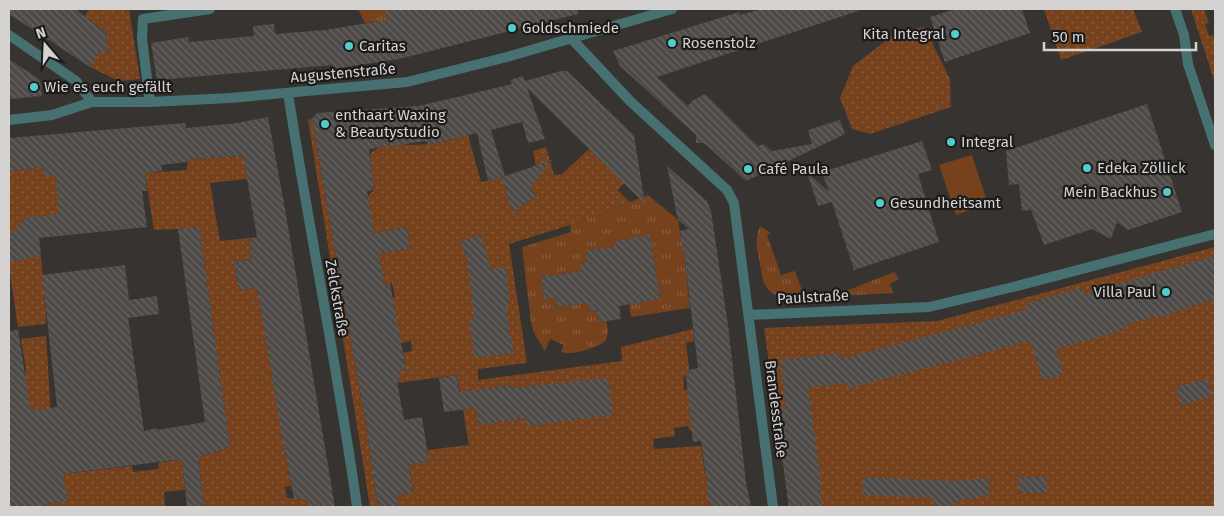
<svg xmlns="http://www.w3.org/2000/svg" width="1224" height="516" font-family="'Fira Sans',sans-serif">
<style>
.grass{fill:url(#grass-tufts)}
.park{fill:url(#park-dots)}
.pitch{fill:#76421e}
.building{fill:url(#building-back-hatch)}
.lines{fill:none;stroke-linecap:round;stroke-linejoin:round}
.minor{stroke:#467170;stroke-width:10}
.poi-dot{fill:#52cdcc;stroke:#1c1b1a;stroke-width:2}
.labels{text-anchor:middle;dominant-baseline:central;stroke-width:4.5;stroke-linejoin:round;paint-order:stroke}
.poi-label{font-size:15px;fill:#d5d3d1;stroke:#1c1b1a;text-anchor:start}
.street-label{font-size:15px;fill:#d5d3d1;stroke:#1c1b1a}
</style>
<defs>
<pattern id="grass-tufts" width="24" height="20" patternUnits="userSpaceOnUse" patternTransform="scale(1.25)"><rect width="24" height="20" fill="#76421e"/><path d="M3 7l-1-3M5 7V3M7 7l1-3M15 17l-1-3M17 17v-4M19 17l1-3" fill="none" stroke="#895c3e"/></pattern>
<pattern id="park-dots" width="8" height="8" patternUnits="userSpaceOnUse" patternTransform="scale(1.25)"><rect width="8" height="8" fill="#76421e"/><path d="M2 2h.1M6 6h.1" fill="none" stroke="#895c3e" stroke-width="1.8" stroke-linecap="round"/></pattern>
<pattern id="building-back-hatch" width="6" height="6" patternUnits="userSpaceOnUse" patternTransform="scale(1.25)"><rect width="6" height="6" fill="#4e4a48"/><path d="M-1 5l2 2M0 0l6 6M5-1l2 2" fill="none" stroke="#676361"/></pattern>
</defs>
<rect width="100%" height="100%" fill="#363331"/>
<path class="grass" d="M358 9H385L388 20 365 23Z
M648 195 678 220 684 254 690 308 631 317 629 304 660 299 650 236 616 241 617 247 587 262 580 264 581 271 541 277 544 299 556 298 557 307 588 303 589 311 597 310 599 321H606C608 327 609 335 605 341 598 348 570 356 561 352L564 345 550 339 545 351 534 333 531 322 522 247 571 232 570 225Z
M760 226 771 233 767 235 781 275 795 271 804 296C790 302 771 298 764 283 762 277 761 270 760 264 757 247 754 243 760 226Z
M894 272 899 279 890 284 893 293 804 298 846 291Z"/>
<path class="park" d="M89 9H129L140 79 119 81 90 67 101 50 108 54 106 33 85 16Z
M1044 9H1133L1142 32 1061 60Z
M1191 9H1204L1209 23 1205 24 1209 36 1213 35 1215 42V83Z
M924 27 950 79 951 107 870 134 852 129 840 98 853 66 896 33Z
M312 119 366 425 378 507H370L308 120Z
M468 135 481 182 502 177 512 210 520 207 537 195 530 188 536 166 533 151 546 147 554 175 562 174 589 149 624 183 618 190 630 202 570 225 509 244 527 363 478 369V380L622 361 621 347 693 329 694 341 686 343 690 376 683 377 684 390 694 389 689 406 690 416H697L699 430 690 431 688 426 674 428 675 436 653 439 654 449 701 446 705 474 715 473 718 501 709 502V507H399L397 495 413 492 409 465 429 462 427 450 469 445 457 375 397 383V381L400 380 399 371 406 370 404 357 398 358 397 354 412 351 411 341 394 344 387 298 395 297 392 283 384 284 380 259 374 255 410 248 407 227 374 233 367 197 374 190 370 154C385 139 410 147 430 144 442 143 455 138 468 135Z
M243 156 248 179 210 183 220 241 249 238 252 259 234 262 239 290 257 287 291 486 285 487 287 498 307 499 308 507H204L198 457 230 447 199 228 154 230 145 173 187 170 188 159Z
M43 167 44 176H56L112 210 26 218 21 223 27 228 28 258 41 256 46 316V324L18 327 9 267V247L11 246 9 236V171Z
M1215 247V507H789L764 328 937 321Z
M46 336 55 475 132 466 133 472 159 469 158 463 182 459 185 490 164 492 165 507H46V504L68 501 66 490 39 477 25 377 26 369 21 339Z"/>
<path class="pitch" d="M972 155 988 204 956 215 939 165Z"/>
<path class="building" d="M9 9H75L106 33 108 54 101 50 90 67 9 14Z
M385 9H578V14L399 59 333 69V65L157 80 151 43 188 37 189 42 254 36 253 26 274 24 275 34 325 30 387 20Z
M762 9H858V11L657 77 688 106 692 101 705 94 758 146 764 144 772 151 812 144 808 130 840 120 845 134 746 181 704 143H696V135L620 66 613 51 739 12 740 15Z
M956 9H1022L1030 33 945 62 930 17Z
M9 59 40 80 42 96 9 99Z
M561 71H567L634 135 645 204 527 88 545 139 528 143 522 122 491 130 505 176 552 160 530 188 537 195 512 212 502 177 488 181 477 133 428 145 427 141 369 149 374 190 367 191 374 233 407 227 410 248 379 254 384 284 390 283 406 370 399 371 400 380 397 381 404 420 422 417 429 462 409 465 413 493 397 495 399 507H378L366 425 312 119 317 113 419 106 512 84 510 80 523 76 525 81Z
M1147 104 1182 212 1128 230 1117 222 1111 239 1092 229 1044 245 1031 210 1022 211 1019 184 1009 185 1006 151Z
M268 117 284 203 335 507H308L307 499H294L282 437 257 287 239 290 234 262 252 259 249 238 257 237 243 156 188 159V162L161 165 162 171 145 173 147 191H142L147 227 39 238 41 256 9 262V236L26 218 59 214 56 176H44L43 167 9 171V138L185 123 186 128 237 123Z
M922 141 932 170 918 174 939 242 854 270 832 202 818 206 807 172 829 192 822 172Z
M667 166 707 201 711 211 728 325 746 482 751 507H710L701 441 693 442 686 376H689V370L698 368 684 254 680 231 689 229 678 220Z
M199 227 230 447 198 457 204 507H187L182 459 63 474 68 501 46 504V507H9V331L18 330 31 411 57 407 42 275 125 265 129 300 157 296 159 314 128 318 144 431 157 428V430L205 422 178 229Z
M481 235 491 269 506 267 510 305 506 306 513 353 475 358 469 320 474 319 467 259 461 241Z
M650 235 660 299 619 306 621 319 599 322 597 310 589 311 588 303 557 307 556 298 544 299 541 277 581 271 580 264 587 262 586 251 617 246 616 241Z
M1215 256V299L1157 318V316L1122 326 1124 330 1056 349 1063 374 1042 380 1031 341 849 388 847 383 808 388 822 487H819L822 507H789L776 408 786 407 780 360 840 353 841 359 1027 310 1025 304 1081 288 1083 294Z
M457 375 459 392 512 385V388L608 378 613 415 527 426 526 418 478 425 476 408 444 412 439 378Z
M1207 379 1212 396 1181 405 1177 387Z
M863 477 952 481 988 478 990 495 977 496V499L957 500 958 505 934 506V498L863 495Z
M1019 477H1047V493H1019Z"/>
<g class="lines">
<path class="minor" d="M1175 9 1184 35 1188 64 1215 145
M9 35 76 81 92 102
M571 38 630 101 727 190 734 203 773 507
M288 93C309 231 338 369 357 507
M150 102 142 39 143 19 210 9
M9 120 52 115 92 102H150L230 98 407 82 507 57 672 9
M749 315 929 307 1013 287 1215 234"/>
</g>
<g class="poi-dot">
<circle cx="512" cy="28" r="5"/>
<circle cx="955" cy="34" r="5"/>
<circle cx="672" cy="43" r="5"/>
<circle cx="349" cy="46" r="5"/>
<circle cx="34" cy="87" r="5"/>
<circle cx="325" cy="124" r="5"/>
<circle cx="951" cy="142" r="5"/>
<circle cx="1087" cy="168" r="5"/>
<circle cx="748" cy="169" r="5"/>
<circle cx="1167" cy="192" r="5"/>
<circle cx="880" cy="203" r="5"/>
<circle cx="1166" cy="292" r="5"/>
</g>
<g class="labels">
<g class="poi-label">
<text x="522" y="28">Goldschmiede</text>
<text x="945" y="34" text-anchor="end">Kita Integral</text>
<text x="682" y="43">Rosenstolz</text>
<text x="359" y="46">Caritas</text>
<text x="44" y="87">Wie es euch gefällt</text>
<text x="335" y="115">enthaart Waxing<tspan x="335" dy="17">&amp; Beautystudio</tspan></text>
<text x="961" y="142">Integral</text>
<text x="1097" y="168">Edeka Zöllick</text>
<text x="758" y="169">Café Paula</text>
<text x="1157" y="192" text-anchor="end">Mein Backhus</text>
<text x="890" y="203">Gesundheitsamt</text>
<text x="1156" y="292" text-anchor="end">Villa Paul</text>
</g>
<g class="street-label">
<text transform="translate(343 73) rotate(-5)">Augustenstraße</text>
<text transform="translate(813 297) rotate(-3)">Paulstraße</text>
<text transform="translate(337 298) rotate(80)">Zelckstraße</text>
<text transform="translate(776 409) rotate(83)">Brandesstraße</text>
</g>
</g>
<rect width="1224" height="516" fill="none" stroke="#d5d3d1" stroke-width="20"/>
<g transform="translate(45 45) rotate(341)" stroke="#1c1b1a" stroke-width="4" paint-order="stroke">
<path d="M0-4L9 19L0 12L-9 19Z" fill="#d5d3d1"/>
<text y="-8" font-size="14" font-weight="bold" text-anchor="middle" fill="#d5d3d1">N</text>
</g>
<path d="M1044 42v8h152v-8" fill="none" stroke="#d5d3d1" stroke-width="2.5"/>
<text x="1052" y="42" font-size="15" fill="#d5d3d1" stroke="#1c1b1a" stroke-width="4" paint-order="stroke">50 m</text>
</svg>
